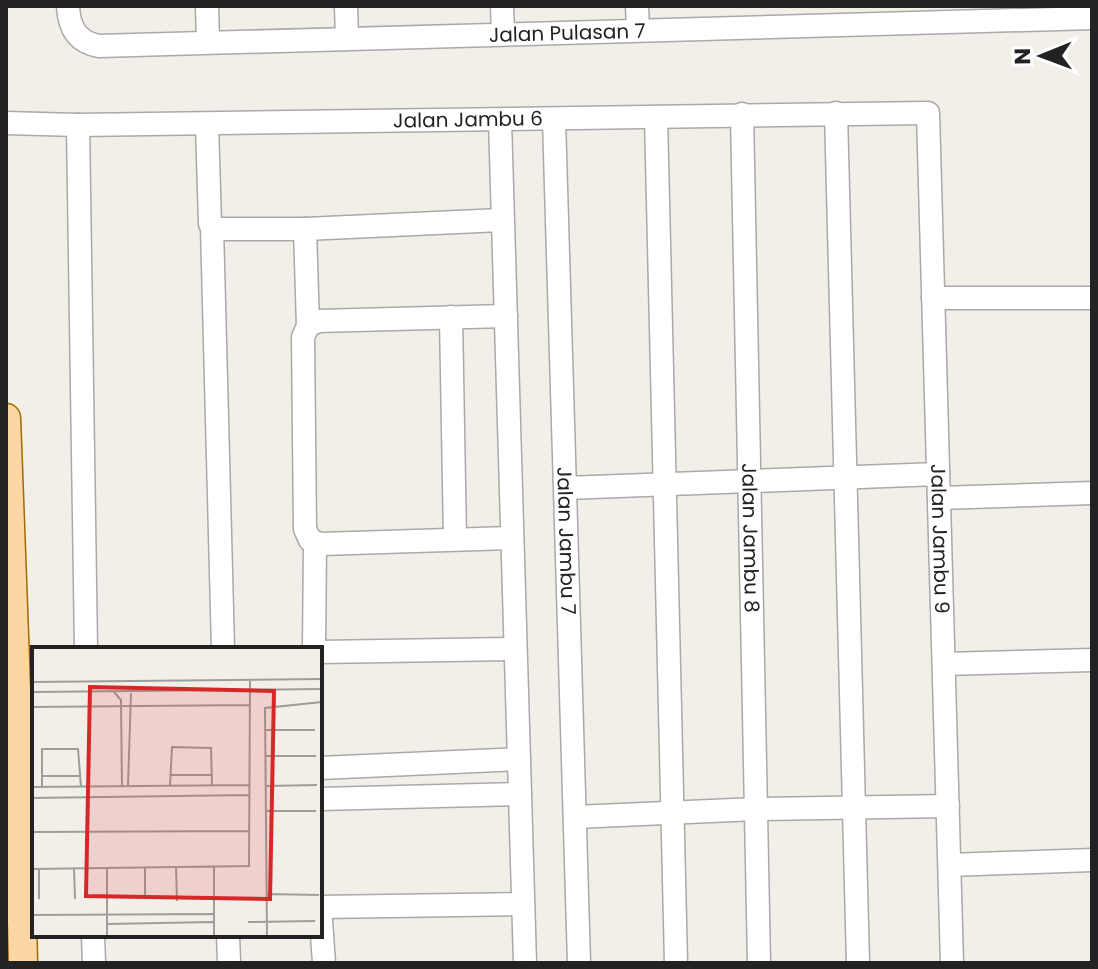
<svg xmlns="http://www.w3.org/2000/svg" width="1098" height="969" font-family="Poppins,sans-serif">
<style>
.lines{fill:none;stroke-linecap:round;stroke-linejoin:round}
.minor-casing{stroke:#a9a9a9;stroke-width:25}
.major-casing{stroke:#a06b00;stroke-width:31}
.minor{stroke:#fff;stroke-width:22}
.major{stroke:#fcd6a4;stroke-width:28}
.labels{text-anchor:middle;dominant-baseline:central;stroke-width:6;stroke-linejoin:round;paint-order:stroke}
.street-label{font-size:20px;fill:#222;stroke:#fff}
.inset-road{fill:none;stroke:#9f9d99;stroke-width:2}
.view{fill:#d62828;fill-opacity:0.15;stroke:#d62828;stroke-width:4}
.inset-edge{fill:none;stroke:#222;stroke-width:4}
</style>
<rect width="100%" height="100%" fill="#f2efe9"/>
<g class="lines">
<g class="minor-casing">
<g id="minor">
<path id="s1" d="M68 6C69 28 77 42 99 46L1092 18"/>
<path d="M207 6 208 42"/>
<path d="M346 6 347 39"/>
<path d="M502 6 503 34"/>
<path d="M637 6 638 30"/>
<path d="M836 113 858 963"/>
<path id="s2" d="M742 114 759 963"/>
<path d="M656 117 676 963"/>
<path id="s3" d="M554 119 579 963"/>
<path d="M500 120 525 963"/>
<path id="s4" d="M6 123 78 125 928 113 952 963"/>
<path d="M207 124 210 224 215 229H305L501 220"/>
<path d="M78 125 86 649"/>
<path d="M212 227 223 649"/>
<path d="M305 229 308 326"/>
<path d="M933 298H1092"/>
<path d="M506 316 318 321 308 326 303 337 305 529 310 540 321 544 512 538"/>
<path d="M451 317 455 539"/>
<path d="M566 488 938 474"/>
<path d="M939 498 1092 493"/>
<path d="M314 649 315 543"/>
<path d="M320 652 515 649"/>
<path d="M944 664 1092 660"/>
<path d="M320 768 519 759"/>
<path d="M320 799 520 794"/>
<path d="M575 817 756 809 948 806"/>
<path d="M950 865 1092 860"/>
<path d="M320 907 523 904"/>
<path d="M320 907 324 963"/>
<path d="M93 935 94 963"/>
<path d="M228 935 229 963"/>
</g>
</g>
<g class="major-casing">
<path id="major" d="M6 418 18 744 23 963"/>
</g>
<use href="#minor" class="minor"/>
<use href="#major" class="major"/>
</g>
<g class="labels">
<g class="street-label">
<text stroke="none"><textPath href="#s1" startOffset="524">Jalan Pulasan 7</textPath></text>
<text stroke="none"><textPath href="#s4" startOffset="462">Jalan Jambu 6</textPath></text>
<text stroke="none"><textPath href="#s4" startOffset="1348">Jalan Jambu 9</textPath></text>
<text stroke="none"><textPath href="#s2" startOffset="424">Jalan Jambu 8</textPath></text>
<text stroke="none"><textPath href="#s3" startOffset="422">Jalan Jambu 7</textPath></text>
</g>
</g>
<g transform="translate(32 647)">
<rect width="290" height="290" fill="#f2efe9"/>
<path class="inset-road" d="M0 35 290 32M0 45 290 42M82 45 89 53 90 140M0 60 218 58M233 83H283M233 109H284M138 128H180M10 129H49M10 139V102H46L49 140M96 139 99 46M138 139 140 100 179 101 180 138M234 139 285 138M0 140 217 138M0 151 217 148M234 164H284M0 185 218 184M113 220V252M144 220 145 254M7 221V252M42 221 43 252M75 221V289M0 222 217 219 218 33M235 247 287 248M0 268 181 267M216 275 283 274M75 277 181 275M182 289V220M235 289 233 61 290 55"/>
<path class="view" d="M58 40 242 44 238 252 54 249Z"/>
<rect width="290" height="290" class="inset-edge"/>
</g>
<rect width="1098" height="969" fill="none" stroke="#222222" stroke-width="16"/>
<g transform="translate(1042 56) rotate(269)" stroke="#ffffff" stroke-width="6" paint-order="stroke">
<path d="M0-6L14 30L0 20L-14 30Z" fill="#222222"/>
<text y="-12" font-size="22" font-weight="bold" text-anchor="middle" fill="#222222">N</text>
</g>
</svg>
